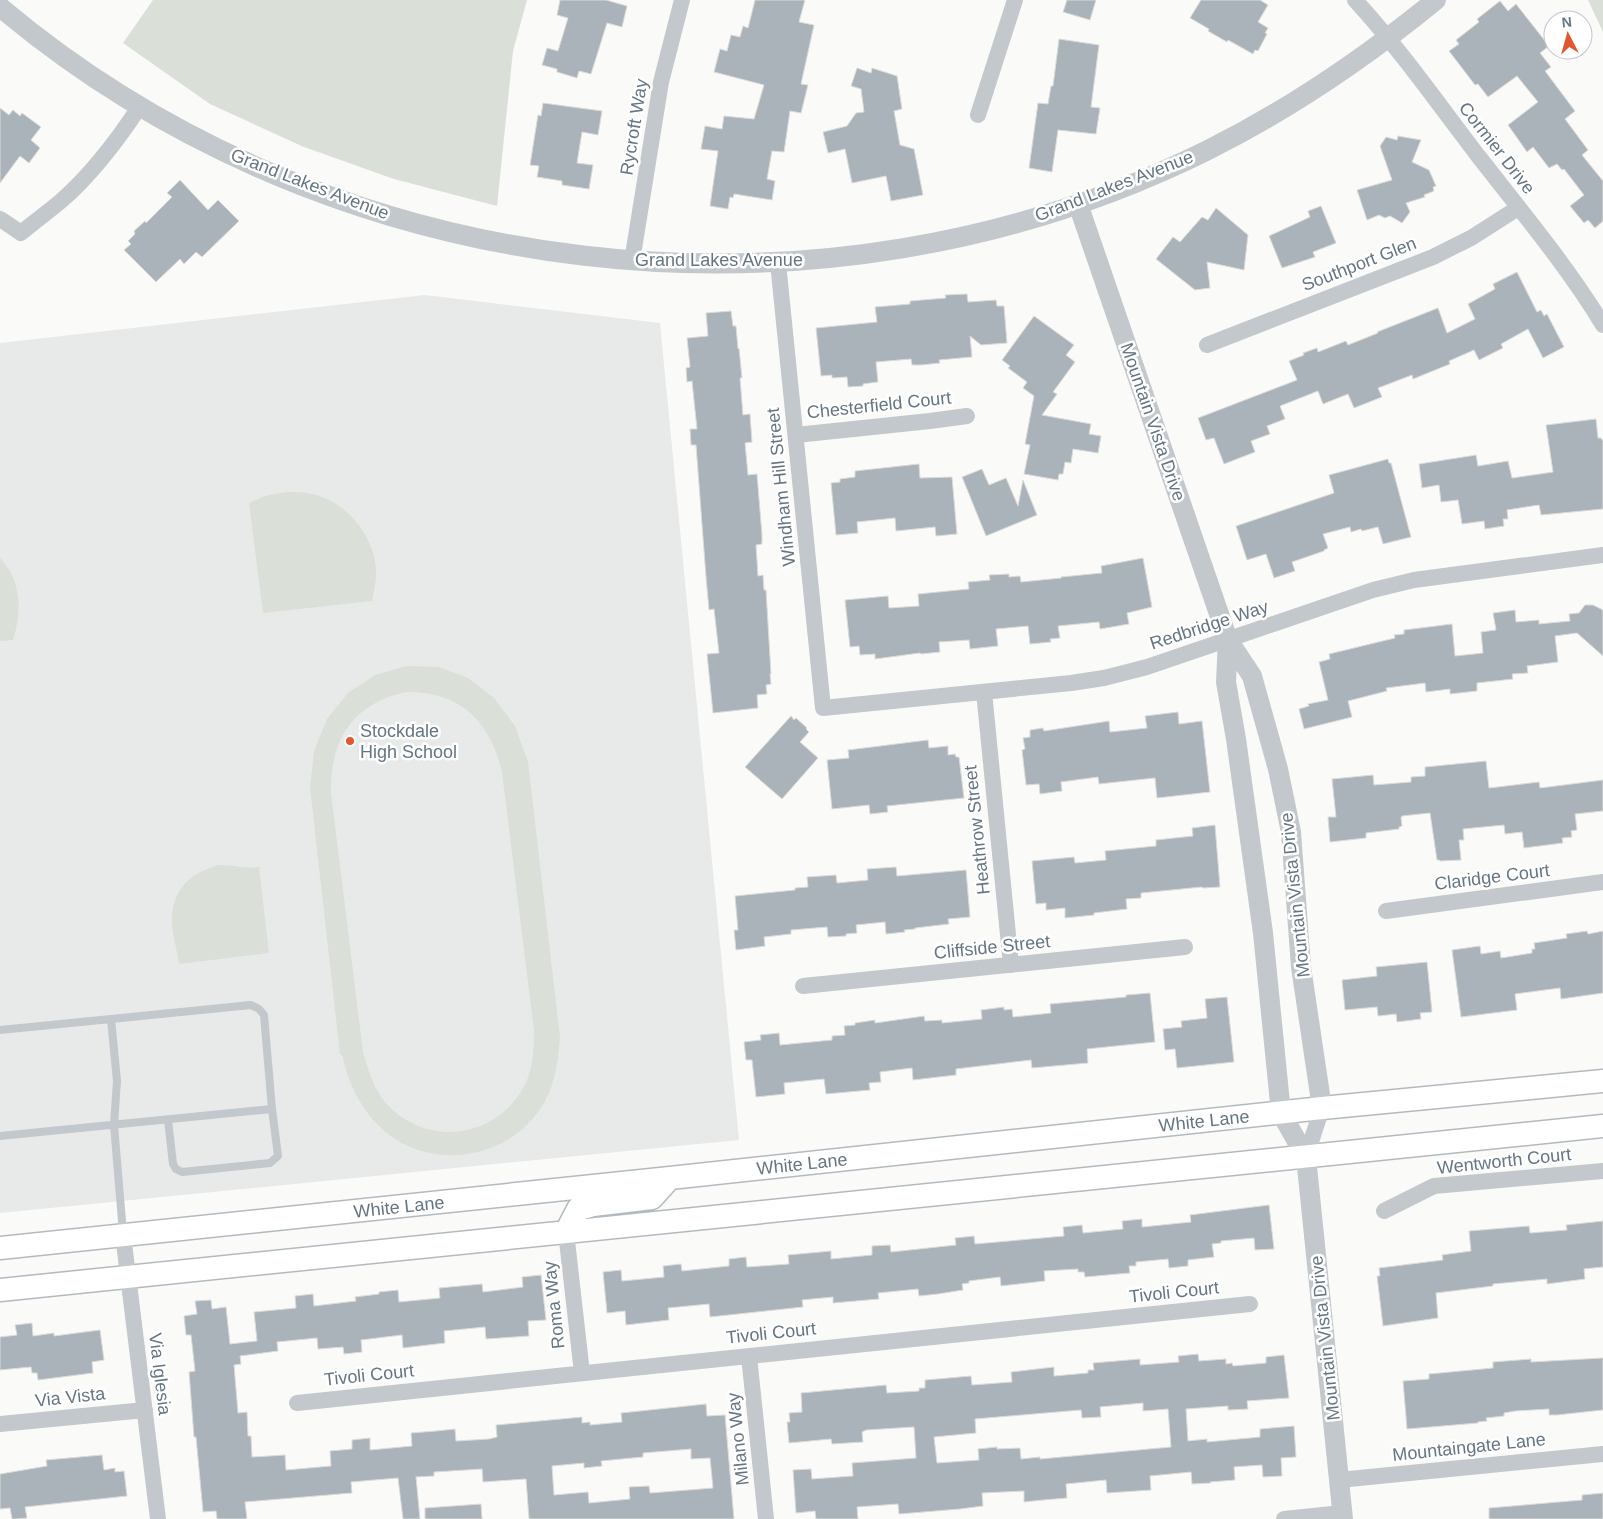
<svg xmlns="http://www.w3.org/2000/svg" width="1603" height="1519" font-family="Helvetica,sans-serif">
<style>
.built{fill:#e8e9e9}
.green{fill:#dadfd7;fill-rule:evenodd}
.building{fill:#aab3b9;stroke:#dcdcda;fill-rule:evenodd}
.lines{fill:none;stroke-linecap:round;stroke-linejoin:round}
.secondary-casing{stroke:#b3babf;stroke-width:25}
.service{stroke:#c3c8cc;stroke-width:8}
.minor{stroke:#c3c8cc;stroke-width:16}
.tertiary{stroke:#c3c8cc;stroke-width:20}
.secondary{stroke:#fff;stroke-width:22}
.poi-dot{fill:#e4572e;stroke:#fff;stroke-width:2}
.labels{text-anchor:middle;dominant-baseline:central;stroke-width:5;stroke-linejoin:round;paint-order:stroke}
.street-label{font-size:18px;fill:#657683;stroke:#fff}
.poi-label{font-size:18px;fill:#657683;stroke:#fff;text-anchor:start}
</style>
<rect width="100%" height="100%" fill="#fafaf8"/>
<path class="built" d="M425 295 660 323 739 1140 0 1213V343Z"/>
<path class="green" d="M153 0H527L513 51 497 206 394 179 304 147 210 104 123 43Z
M1588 0H1603V32Z
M288 492C295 492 301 492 307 493 343 498 372 532 376 567 377 579 374 590 372 601L263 613 249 503 268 495Z
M0 558C22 582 22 611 13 640L0 641Z
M406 666 439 667 468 678 494 698 515 726 528 762 560 1037C558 1060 556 1082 544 1103 509 1163 423 1174 375 1122 357 1102 348 1080 342 1055L340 1054 310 787 314 751 327 719 348 693 375 675ZM406 692C460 691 490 721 502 772L534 1031C534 1048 533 1067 526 1083 498 1140 425 1149 384 1101 373 1087 368 1069 363 1052L331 793C330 740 352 704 406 692Z
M219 865C234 865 244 869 259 867L269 953 179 964C177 950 172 934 172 921 172 889 190 873 219 865Z"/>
<path class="building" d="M560 0H606L627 6 622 27 607 23 591 74 579 71 577 78 557 72V69L542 65 547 48 558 51 568 18 557 15Z
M755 0H805L799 22 814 25 801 84 808 85 801 113 790 111 784 152 772 151 767 179 775 181 772 200 734 194 733 198 730 197 728 209 710 206 718 151 701 149 705 126 722 129 724 116 754 119 764 85 714 72 720 49 727 51 731 35 740 37 743 26 748 28Z
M1067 0H1096L1090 20 1063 12Z
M1201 0H1260L1268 5 1258 22 1268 28 1265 33 1267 34 1258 51 1255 50 1253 54 1228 40 1227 42 1208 31 1209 29 1190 18Z
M1500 1 1508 11 1516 4 1549 46 1540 53 1551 67 1545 71 1575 111 1565 119 1588 150 1582 155 1603 181V221L1595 228 1588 220 1584 223 1570 206 1584 195 1564 169 1562 170 1557 164 1549 168 1533 147 1527 152 1508 125 1538 102 1517 76 1488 97 1478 84 1475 85 1449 51 1459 44 1456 40 1479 22 1477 19Z
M1059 39 1099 45 1091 107 1100 108 1096 134 1058 130 1052 172 1029 168 1038 103 1048 104 1051 86H1053Z
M857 68 871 73 872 68 897 76 902 109 894 111 900 145 914 149 923 195 891 201 886 176 852 183 845 149 828 153 823 132 847 126 856 113 864 112 861 89 851 86Z
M543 103 602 111 598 135 582 132 577 163 593 165 589 189 562 185V181L537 177 539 166 530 165 538 115 541 116Z
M0 108 9 115 13 110 20 116 22 113 41 127 31 140 40 148 29 163 20 156 0 183Z
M1398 136 1421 140 1412 162 1429 170 1436 186 1433 187 1434 191 1424 195 1425 197 1406 203 1410 212 1402 223 1390 216 1385 218 1379 215 1367 220 1357 190 1392 180 1380 146 1386 137 1397 140Z
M180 180 208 210 218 200 239 221 202 257 196 252 184 264 180 259 156 282 124 250 131 244 128 241 135 234 134 231 145 221 146 223 172 197 167 193Z
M1321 206 1336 243 1313 252 1315 257 1282 268 1269 236 1310 217 1308 211Z
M1216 208 1248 235 1244 270 1207 262 1210 288 1195 290 1156 259 1173 237 1180 242 1202 217 1208 220Z
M1517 272 1537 312 1541 310 1544 316 1547 314 1564 347 1543 358 1528 329 1501 344 1503 348 1479 360 1474 350 1449 361 1450 364 1413 379 1412 375 1378 388 1382 397 1354 408 1348 394 1323 404 1318 391 1280 406 1285 419 1267 426 1270 434 1251 441 1255 452 1224 464 1214 438 1206 440 1198 418 1297 380 1289 361 1304 355 1303 353 1317 348 1318 352 1346 341 1348 345 1378 333 1377 332 1438 308 1447 333 1475 319 1468 304 1495 289 1493 284Z
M967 294 968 302 996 300 997 306H1004L1007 343 981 345 970 336 972 357 939 360 940 363 921 365H912L911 359 876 362 878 382 863 384V386L848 387 847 377 832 378V375L821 376 816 328 877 322 875 307 910 304V301L946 298 945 295Z
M731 311 733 326H736L738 349 739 348 742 378H740L743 415 750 414 752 442 745 443 748 475 757 474 762 535V544L756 545 758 576 763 575 764 590H766L771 674H770L771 684 766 685 767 694 757 695 758 708 713 713 707 654 719 653 714 609 709 610 706 577 696 445H691L690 429H697L692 381 687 382 686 368 690 367 687 338 708 336 706 313Z
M1034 316 1074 345 1066 355 1075 362 1053 392 1057 394 1042 415 1091 424 1089 434 1101 436 1098 453 1073 449 1071 463 1065 462 1063 474H1059L1058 480 1024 474 1030 445 1025 444 1034 396 1023 388 1027 382 1008 368 1010 366 1002 360Z
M1596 419 1598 438H1601L1602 440H1603V509L1541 515 1539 505 1507 510 1508 519H1503L1504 526 1485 529 1484 521 1462 524 1458 500 1441 502 1439 485 1422 488 1419 464 1476 455 1478 466 1508 461 1512 478 1553 472 1546 425Z
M1388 459 1389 463H1391L1411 537 1383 544 1378 527 1362 531 1361 529 1351 532 1350 527 1323 534 1328 548 1324 550V551L1292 562 1295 571 1274 578 1266 554 1247 560 1236 526 1334 493 1329 475Z
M919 464 920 478 952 477 957 534 936 536 935 527 896 531 895 518 857 522 858 533 836 535 831 483 840 482V479L855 477V471Z
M982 469 989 485 1006 478 1018 506 1023 480 1037 515 986 536 962 477Z
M1143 558 1152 607 1127 613 1129 624 1100 629 1099 622 1058 626 1060 638 1050 639 1051 642 1030 644 1028 626 996 629 998 646 970 649 969 640 939 642 940 652 921 654 920 653 875 659V654L860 655 859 646 850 647 845 600 888 596 889 608 919 606 918 594 969 589 968 582 990 580 989 575 1009 574V577L1020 576 1021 582 1061 578V577L1102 573 1101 566Z
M1585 605H1593L1603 610V656L1577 633 1555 636 1558 662 1527 666 1528 673 1512 674 1513 679 1477 683V691L1450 694V689L1426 692 1425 683 1386 688 1387 691 1348 701 1352 717 1304 729 1299 709 1309 706 1308 704 1328 700 1319 662 1330 659 1329 654 1395 638 1394 635 1404 634V630L1452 624 1455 656 1483 653 1481 632 1496 630 1493 613 1515 610 1516 622 1539 620V624L1570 621 1569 614 1579 613Z
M1178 712 1179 724 1202 721 1210 792 1157 798 1155 778 1099 784 1098 777 1061 782 1062 791 1040 794 1039 784 1026 785 1022 750 1025 749 1023 738 1030 737V730L1043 728 1044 731 1109 721 1110 732 1147 728 1145 716Z
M791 716 794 720 796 718 807 728 806 729 809 732 800 742 818 758 782 799 745 767Z
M928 740 929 748 948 746V755L955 754 956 757H959L964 798 887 806 888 812 870 814 869 805 832 809 827 760 849 758 848 750Z
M1486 761 1489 788 1539 782 1540 788 1603 780V811L1575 814 1577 830 1571 831 1572 837 1562 838 1563 843 1524 848 1522 832 1505 834 1504 825 1463 829 1464 840H1459L1461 860 1440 861 1439 860H1437L1430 813 1402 816 1401 818 1402 826 1399 827V829L1366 833V838L1330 842 1328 817H1336L1332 779 1373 775 1374 785 1411 782V777L1425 776V767Z
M1215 825 1220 887 1203 888 1202 887 1141 893V898L1126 899 1127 909 1094 913V915L1065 918V908L1046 910V903L1036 904 1032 861 1074 857 1075 863 1106 860 1105 851 1156 846V840L1193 836 1192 828Z
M896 867 897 876 966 870 970 917 948 919 949 924 915 928V929L904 930 905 932 886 934 885 922 856 925 857 933 846 934V936L828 937 827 927 791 930V934L764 937 765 946 736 950 734 930H738L735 896 795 890V888L808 887 807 877 836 875 837 883 868 880 867 869Z
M1587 931 1588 934 1603 931V993L1561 999 1560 988 1515 994 1517 1010 1461 1017 1452 950 1480 946 1481 954 1500 951 1501 958 1532 953V949H1535L1534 943 1567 938 1566 934Z
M1427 962 1432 1012 1420 1013 1421 1019 1397 1022 1396 1014 1378 1016 1377 1007 1345 1010 1342 980 1377 976 1376 967Z
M1150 993 1155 1042 1087 1049 1088 1063 1032 1068 1031 1060 956 1069V1075L913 1080 912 1068 880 1072 881 1082 869 1083 870 1090 826 1094 824 1079 784 1083 785 1094 756 1097 752 1060H746L744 1042 761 1040 760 1035 779 1033 780 1045 832 1040V1036L845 1035 844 1026 855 1025V1023L875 1020V1023L924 1016 925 1021 942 1020V1023L982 1019 981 1010 1004 1007V1010L1012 1009 1013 1017 1051 1013 1050 1004 1126 997V995Z
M1227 997 1234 1062 1177 1068 1175 1049 1165 1050 1163 1029 1182 1027 1181 1021 1207 1018 1205 999Z
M1269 1205 1274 1249 1255 1250 1254 1238 1221 1241V1243L1212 1244 1214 1257 1188 1260V1266L1169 1268 1168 1259 1136 1262V1266H1129L1130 1273 1085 1277 1084 1272H1078V1269L1044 1271 1045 1281 1001 1286 1000 1277 969 1281V1283L962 1284 963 1290 938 1294 919 1296 918 1289 878 1293 879 1299 833 1303V1297L802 1300 803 1307 710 1317 709 1304 668 1308 669 1320 626 1325 625 1311 607 1313 603 1272 621 1270 622 1281 664 1277 663 1266 681 1264 682 1271 729 1266V1259L746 1257 747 1267 789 1264 788 1255 831 1251V1259L872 1255V1246L890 1245 891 1252 956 1245 955 1238 974 1236 975 1244 1064 1236 1063 1227 1082 1225 1083 1233 1123 1229 1122 1221 1142 1219V1227L1191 1222 1190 1215Z
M1603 1221V1267L1584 1269 1585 1279 1547 1284V1279L1493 1284V1286L1436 1293 1438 1318 1383 1326 1377 1276H1380L1379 1268 1443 1260 1442 1255 1471 1251 1469 1231 1529 1226 1530 1233 1567 1230 1566 1225Z
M541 1275 546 1320 528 1321 529 1336 486 1339 485 1327 444 1331 445 1343 403 1348 402 1335 361 1340 362 1352 344 1354 343 1347 318 1349 317 1338 277 1342 278 1351 240 1356 241 1364 234 1365 238 1413 247 1412 248 1436H251L252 1457 285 1455 286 1470 331 1466 330 1451 352 1449V1440L370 1438V1450L412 1446 411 1433 436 1431 455 1429 456 1441 489 1439 497 1437 496 1425 582 1417V1423L590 1422V1425L622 1422 621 1413 706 1404 707 1416 725 1415 734 1519H529L526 1479 483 1482 482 1469 434 1472V1476L416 1477 420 1519H403L398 1478 351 1482 352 1493 245 1502 247 1519H217L216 1511 203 1512 196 1437H194L189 1372 195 1371 191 1335H186L184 1316 197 1314 195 1301 211 1300 212 1309 226 1307 230 1344 257 1341 254 1312 296 1308 295 1296 313 1294 314 1306 356 1301 355 1297 379 1294V1292L398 1290 399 1302 440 1298 439 1288 482 1284 483 1292 523 1287 522 1277ZM691 1449V1459L710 1458 713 1488 650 1493 649 1486 629 1487 630 1499 589 1503 588 1492 554 1495 552 1466 584 1463V1468L602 1466 601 1461 643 1457V1453Z
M32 1323 33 1336 54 1333V1336L100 1330 104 1360 92 1362 93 1373 38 1380 37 1373H32L31 1367 0 1370V1337L17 1335 15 1325Z
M1198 1354 1199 1361 1226 1359V1364L1232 1363 1233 1366 1266 1363V1357L1284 1355 1289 1398 1247 1401 1248 1409 1228 1410V1406L1186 1409 1188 1441 1207 1439V1442L1260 1437V1429L1294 1426 1296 1457 1281 1458 1282 1476 1263 1477 1262 1465 1234 1467 1235 1480 1210 1482 1211 1483 1192 1484 1191 1472 1150 1476 1151 1490 1107 1493 1106 1480 1066 1484 1067 1498 1043 1500 1024 1502V1491L982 1493 983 1506 960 1509 899 1514 898 1504 857 1507 858 1519H816L815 1511 796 1513 793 1470 811 1469 812 1479 853 1476 852 1463 916 1458 914 1427 866 1430 862 1432 863 1442 832 1444 831 1439 789 1443 787 1422H790L789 1413 802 1412 801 1393 886 1385 887 1393 919 1391V1388H925V1380L971 1376 972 1385 1012 1382 1011 1372 1054 1367V1376L1088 1373V1370H1094L1093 1363 1140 1359V1365L1179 1362 1178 1356ZM1143 1403V1411L1168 1409 1171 1447 1040 1459V1457L1021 1459 1020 1448 997 1449V1447L978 1449 979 1460 937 1463 934 1437 976 1433 975 1419 1081 1410 1082 1418 1101 1417 1100 1407Z
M1603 1358V1410L1557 1415H1549V1409L1515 1411 1504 1413V1416L1486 1418 1487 1421 1478 1422V1423L1407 1429 1403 1381 1429 1379V1374L1493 1368V1362L1531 1359V1362Z
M102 1455 104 1470 115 1468V1472L124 1471 127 1496 25 1507 27 1518 16 1519H12L10 1508 0 1509V1474L47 1466 46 1460Z
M1603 1493V1519H1489V1508L1582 1500V1495Z
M481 1504 482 1519H425V1508Z"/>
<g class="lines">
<g class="secondary-casing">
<path id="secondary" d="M566 1232 578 1209 593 1205 652 1198 670 1178
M0 1248 670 1178 1322 1108 1603 1081
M0 1290 1603 1126"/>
</g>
<path class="service" d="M0 1030 111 1019
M0 1136 272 1109 278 1156 270 1163 182 1172 176 1169 173 1164 168 1120
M123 1233 114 1125 117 1081 111 1019 251 1005 259 1009 264 1015 272 1109"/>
<path class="minor" d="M1355 0C1400 49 1439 105 1479 157 1522 212 1567 266 1603 325
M978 115 1015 0
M0 219 21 233C34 222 48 212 61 201 92 174 117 141 140 106
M632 261 661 82 682 0
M778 263 823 708 1071 683 1104 678 1147 667 1373 590 1414 580 1603 555
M1207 345 1433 257 1471 238 1518 208
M796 435 930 421 967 416
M984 692 1011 965
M1386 911 1603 882
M803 986 1185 947
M1306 1157 1322 1108
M1384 1211 1434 1186 1603 1171
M566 1232 582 1373
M123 1235 158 1519
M749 1356 766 1519
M297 1403 1250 1304
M0 1424 145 1410
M1339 1480 1603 1454
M1284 1519 1342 1513"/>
<path class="tertiary" d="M0 7C331 286 820 343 1208 150 1290 109 1365 58 1436 0
M1078 204 1228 640 1252 676 1278 769 1291 832 1301 967 1322 1108
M1228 640 1226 682 1236 739 1263 933 1281 1113 1306 1157 1343 1519"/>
<use href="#secondary" class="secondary"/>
</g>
<circle class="poi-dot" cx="350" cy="741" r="5"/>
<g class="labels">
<g class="street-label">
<text transform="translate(634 127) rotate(-81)">Rycroft Way</text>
<text transform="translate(1497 148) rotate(52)">Cormier Drive</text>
<text transform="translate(310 184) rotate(21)">Grand Lakes Avenue</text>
<text transform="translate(1114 186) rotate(-21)">Grand Lakes Avenue</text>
<text x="719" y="260">Grand Lakes Avenue</text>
<text transform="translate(1359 264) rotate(-21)">Southport Glen</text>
<text transform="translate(879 405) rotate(-6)">Chesterfield Court</text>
<text transform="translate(1153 422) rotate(71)">Mountain Vista Drive</text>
<text transform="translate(781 487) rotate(-96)">Windham Hill Street</text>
<text transform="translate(1209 625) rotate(-18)">Redbridge Way</text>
<text transform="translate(977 830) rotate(-96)">Heathrow Street</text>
<text transform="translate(1492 877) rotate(-7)">Claridge Court</text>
<text transform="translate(1295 895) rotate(-96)">Mountain Vista Drive</text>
<text transform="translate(992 947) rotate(-6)">Cliffside Street</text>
<text transform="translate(1204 1121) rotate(-6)">White Lane</text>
<text transform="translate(1504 1161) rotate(-6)">Wentworth Court</text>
<text transform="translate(802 1164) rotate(-6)">White Lane</text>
<text transform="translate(399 1207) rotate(-6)">White Lane</text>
<text transform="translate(1174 1292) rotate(-6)">Tivoli Court</text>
<text transform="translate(554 1305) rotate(-96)">Roma Way</text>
<text transform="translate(771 1333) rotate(-6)">Tivoli Court</text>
<text transform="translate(1325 1338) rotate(-96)">Mountain Vista Drive</text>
<text transform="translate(160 1374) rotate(83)">Via Iglesia</text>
<text transform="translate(369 1375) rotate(-6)">Tivoli Court</text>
<text transform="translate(70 1397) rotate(-6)">Via Vista</text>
<text transform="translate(738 1439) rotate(-96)">Milano Way</text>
<text transform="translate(1469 1447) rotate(-6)">Mountaingate Lane</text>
</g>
<g class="poi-label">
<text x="360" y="731">Stockdale<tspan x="360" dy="21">High School</tspan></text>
</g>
</g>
<g transform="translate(1568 35) rotate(354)"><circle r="24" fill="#ffffff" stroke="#c1c8cd"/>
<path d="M0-4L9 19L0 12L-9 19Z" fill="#e4572e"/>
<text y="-8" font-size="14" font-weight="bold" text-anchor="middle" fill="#657683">N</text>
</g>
</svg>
